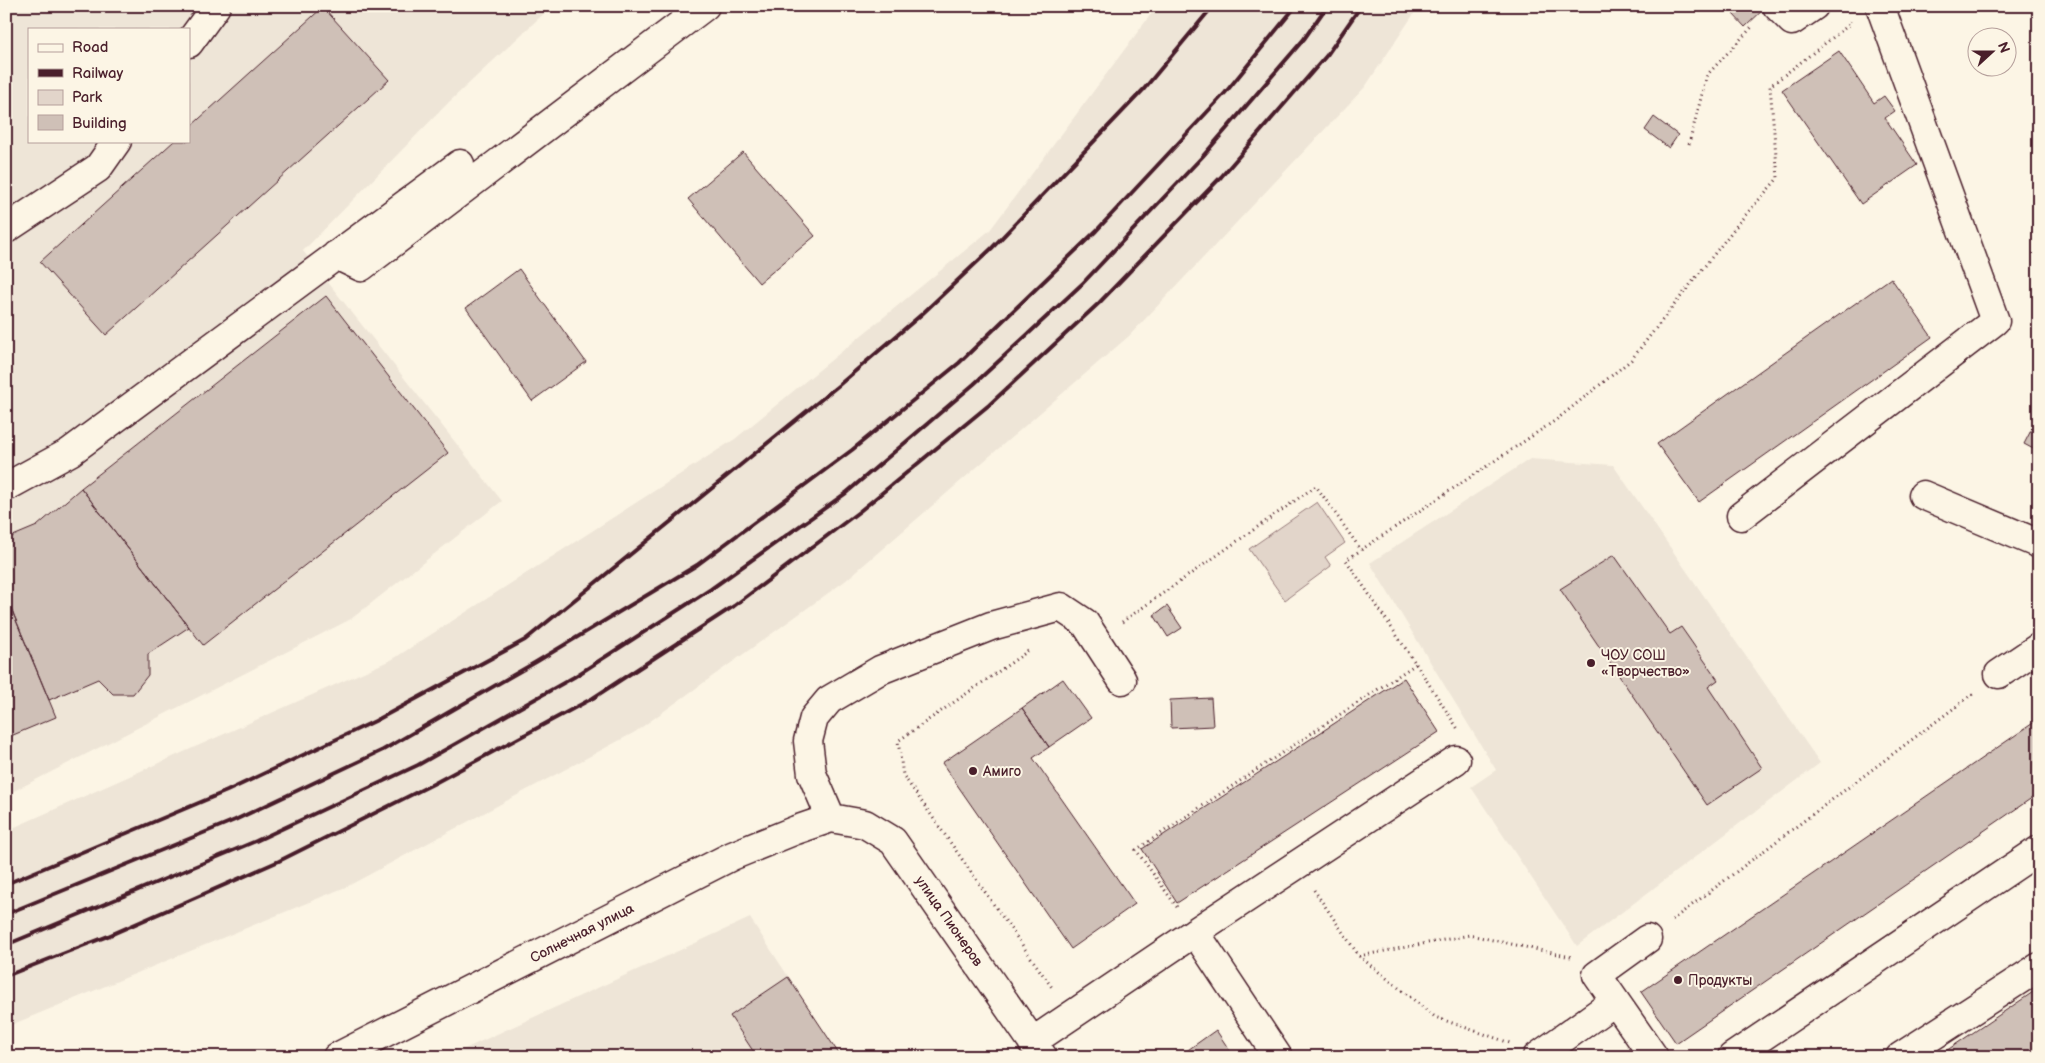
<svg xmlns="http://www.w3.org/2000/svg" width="2045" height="1063" font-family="'Balsamiq Sans',sans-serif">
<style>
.built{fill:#eee5d7;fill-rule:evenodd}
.green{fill:#e2d5ca;stroke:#967a7a}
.building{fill:#cfc0b7;stroke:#4a1f2b}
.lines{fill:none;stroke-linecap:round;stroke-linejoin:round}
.minor-casing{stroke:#4a1f2b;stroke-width:31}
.path{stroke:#4a1f2b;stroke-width:3;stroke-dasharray:1 4;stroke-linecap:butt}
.minor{stroke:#fcf5e5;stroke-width:28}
.rail{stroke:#4a1f2b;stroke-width:4}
.poi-dot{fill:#4a1f2b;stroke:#fcf5e5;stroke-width:2}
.labels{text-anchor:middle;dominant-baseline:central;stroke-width:4;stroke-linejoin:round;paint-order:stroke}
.poi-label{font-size:14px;fill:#4a1f2b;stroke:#fcf5e5;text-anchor:start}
.street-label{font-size:14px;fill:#4a1f2b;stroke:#fcf5e5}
</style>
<rect width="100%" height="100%" fill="#fcf5e5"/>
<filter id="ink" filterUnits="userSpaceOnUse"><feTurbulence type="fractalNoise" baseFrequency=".02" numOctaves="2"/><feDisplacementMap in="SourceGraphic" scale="10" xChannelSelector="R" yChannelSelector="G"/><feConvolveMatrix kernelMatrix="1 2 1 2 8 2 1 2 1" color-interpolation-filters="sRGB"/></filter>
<g filter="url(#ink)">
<path class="built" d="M6 6H552L449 102 303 251 502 501 351 619 6 795ZM29 29H189V141H29Z
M1157 6H1419L1365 87 1129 336 845 581 635 732 348 886 6 1027V831L393 659 735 439 990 230Z
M1530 459 1613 465 1820 763 1577 946 1471 787 1496 770 1370 563Z
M750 918 841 1057H447Z"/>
<path class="green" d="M1317 502 1345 543 1325 557 1331 566 1285 600 1249 549Z"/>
<path class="building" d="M1741 6H1765L1766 7 1745 27 1733 14Z
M323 7 389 80 106 335 40 262 174 141H189V128Z
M1839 51 1874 103 1884 96 1895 111 1885 118 1917 165 1861 204 1782 90Z
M1654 117 1678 135 1669 148 1645 130Z
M743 152 815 236 759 283 688 199Z
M519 269 586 362 532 401 466 308Z
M1891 278 1932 337 1699 502 1657 444Z
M326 296 448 453 203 645 81 488Z
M2039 415V452L2024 444Z
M81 488 189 627 148 654V675L133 694H113L98 679 49 700 6 596V539L37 526Z
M1614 555 1670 634 1681 627 1718 680 1708 687 1762 768 1707 805 1560 589Z
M6 596 56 717 6 738Z
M1167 606 1182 628 1168 637 1154 615Z
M1404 678 1439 732 1177 903 1142 849Z
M1063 679 1091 718 1049 747 1022 708Z
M1211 698 1213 726 1171 728 1170 700Z
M1022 708 1049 747 1033 758 1135 904 1071 949 942 763Z
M2039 719V793L1676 1043 1641 992Z
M788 977 841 1057H757L730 1016Z
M2039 988V1057H1937Z
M1216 1030 1234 1057H1178Z"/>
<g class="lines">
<g class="minor-casing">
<path id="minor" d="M1777 6 1792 21 1814 6
M189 43 216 6
M6 229 98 168 117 141
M336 255 361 267 705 6
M6 487 70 452 460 164
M1923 495 2039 544
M1741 516 1995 321 1880 6
M1999 674 2039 647
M831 818 812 774 808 741 814 718 829 700 880 670 991 626 1061 607 1085 623 1122 680
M1195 932 1278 1057
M1647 939 1597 975 1654 1057
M1032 1042 1195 932 1456 760
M337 1057 732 856 796 830 831 818 865 824 893 841 1043 1057
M1537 1057 1614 1002
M1732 1057 2039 850
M1900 1057 2039 967"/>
</g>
<path class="path" d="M1689 144 1707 75 1752 27
M1122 622 1316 486 1361 550
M1028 651 898 741 903 775 1053 989
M1416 664 1458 729
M1314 890 1359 956 1470 935 1571 957
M1177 907 1136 850 1416 664 1346 560 1556 420 1631 360 1741 220 1778 178 1770 86 1849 25 1850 21
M1672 920 1974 693
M1359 956 1435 1017 1510 1043"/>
<use href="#minor" class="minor"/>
<path class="rail" d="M6 884 227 791 375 721 525 640 839 385 922 314 992 248 1144 89 1213 6
M6 914 235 820 383 750 536 662 697 565 852 450 959 363 1096 231 1225 93 1296 6
M6 945 256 841 418 765 574 677 711 589 846 493 974 384 1082 284 1203 156 1304 39 1327 6
M6 976 108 936 279 861 433 784 593 698 734 606 860 511 989 405 1099 303 1221 177 1327 55 1361 6"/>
</g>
</g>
<g class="poi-dot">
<circle cx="1591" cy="663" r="5"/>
<circle cx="973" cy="771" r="5"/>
<circle cx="1678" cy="980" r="5"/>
</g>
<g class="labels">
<g class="poi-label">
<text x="1601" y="655">ЧОУ СОШ<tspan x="1601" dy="16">«Творчество»</tspan></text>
<text x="983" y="771">Амиго</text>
<text x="1688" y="980">Продукты</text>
</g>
<g class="street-label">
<text transform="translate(949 921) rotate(55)">улица Пионеров</text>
<text transform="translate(582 933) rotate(-27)">Солнечная улица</text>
</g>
</g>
<rect width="2045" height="1063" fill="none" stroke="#fcf5e5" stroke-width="25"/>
<rect x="12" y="12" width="2020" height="1038" fill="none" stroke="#4a1f2b" stroke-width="2" filter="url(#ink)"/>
<rect x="28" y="28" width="162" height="115" fill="#fcf5e5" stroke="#b59f9b"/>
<rect x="38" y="44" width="25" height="8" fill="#fcf5e5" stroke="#b59f9b"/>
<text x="72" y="52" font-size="15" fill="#4a1f2b">Road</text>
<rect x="38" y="69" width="25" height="8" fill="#4a1f2b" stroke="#b59f9b"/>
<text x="72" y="78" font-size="15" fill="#4a1f2b">Railway</text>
<rect x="38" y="90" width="25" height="15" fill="#e2d5ca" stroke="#b59f9b"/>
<text x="72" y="102" font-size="15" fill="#4a1f2b">Park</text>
<rect x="38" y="115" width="25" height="15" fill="#cfc0b7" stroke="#b59f9b"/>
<text x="72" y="128" font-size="15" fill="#4a1f2b">Building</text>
<g transform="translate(1992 52) rotate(69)"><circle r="24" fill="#fcf5e5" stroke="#b59f9b"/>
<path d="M0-4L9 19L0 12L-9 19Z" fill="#4a1f2b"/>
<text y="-8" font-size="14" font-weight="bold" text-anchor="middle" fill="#4a1f2b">N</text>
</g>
</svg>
